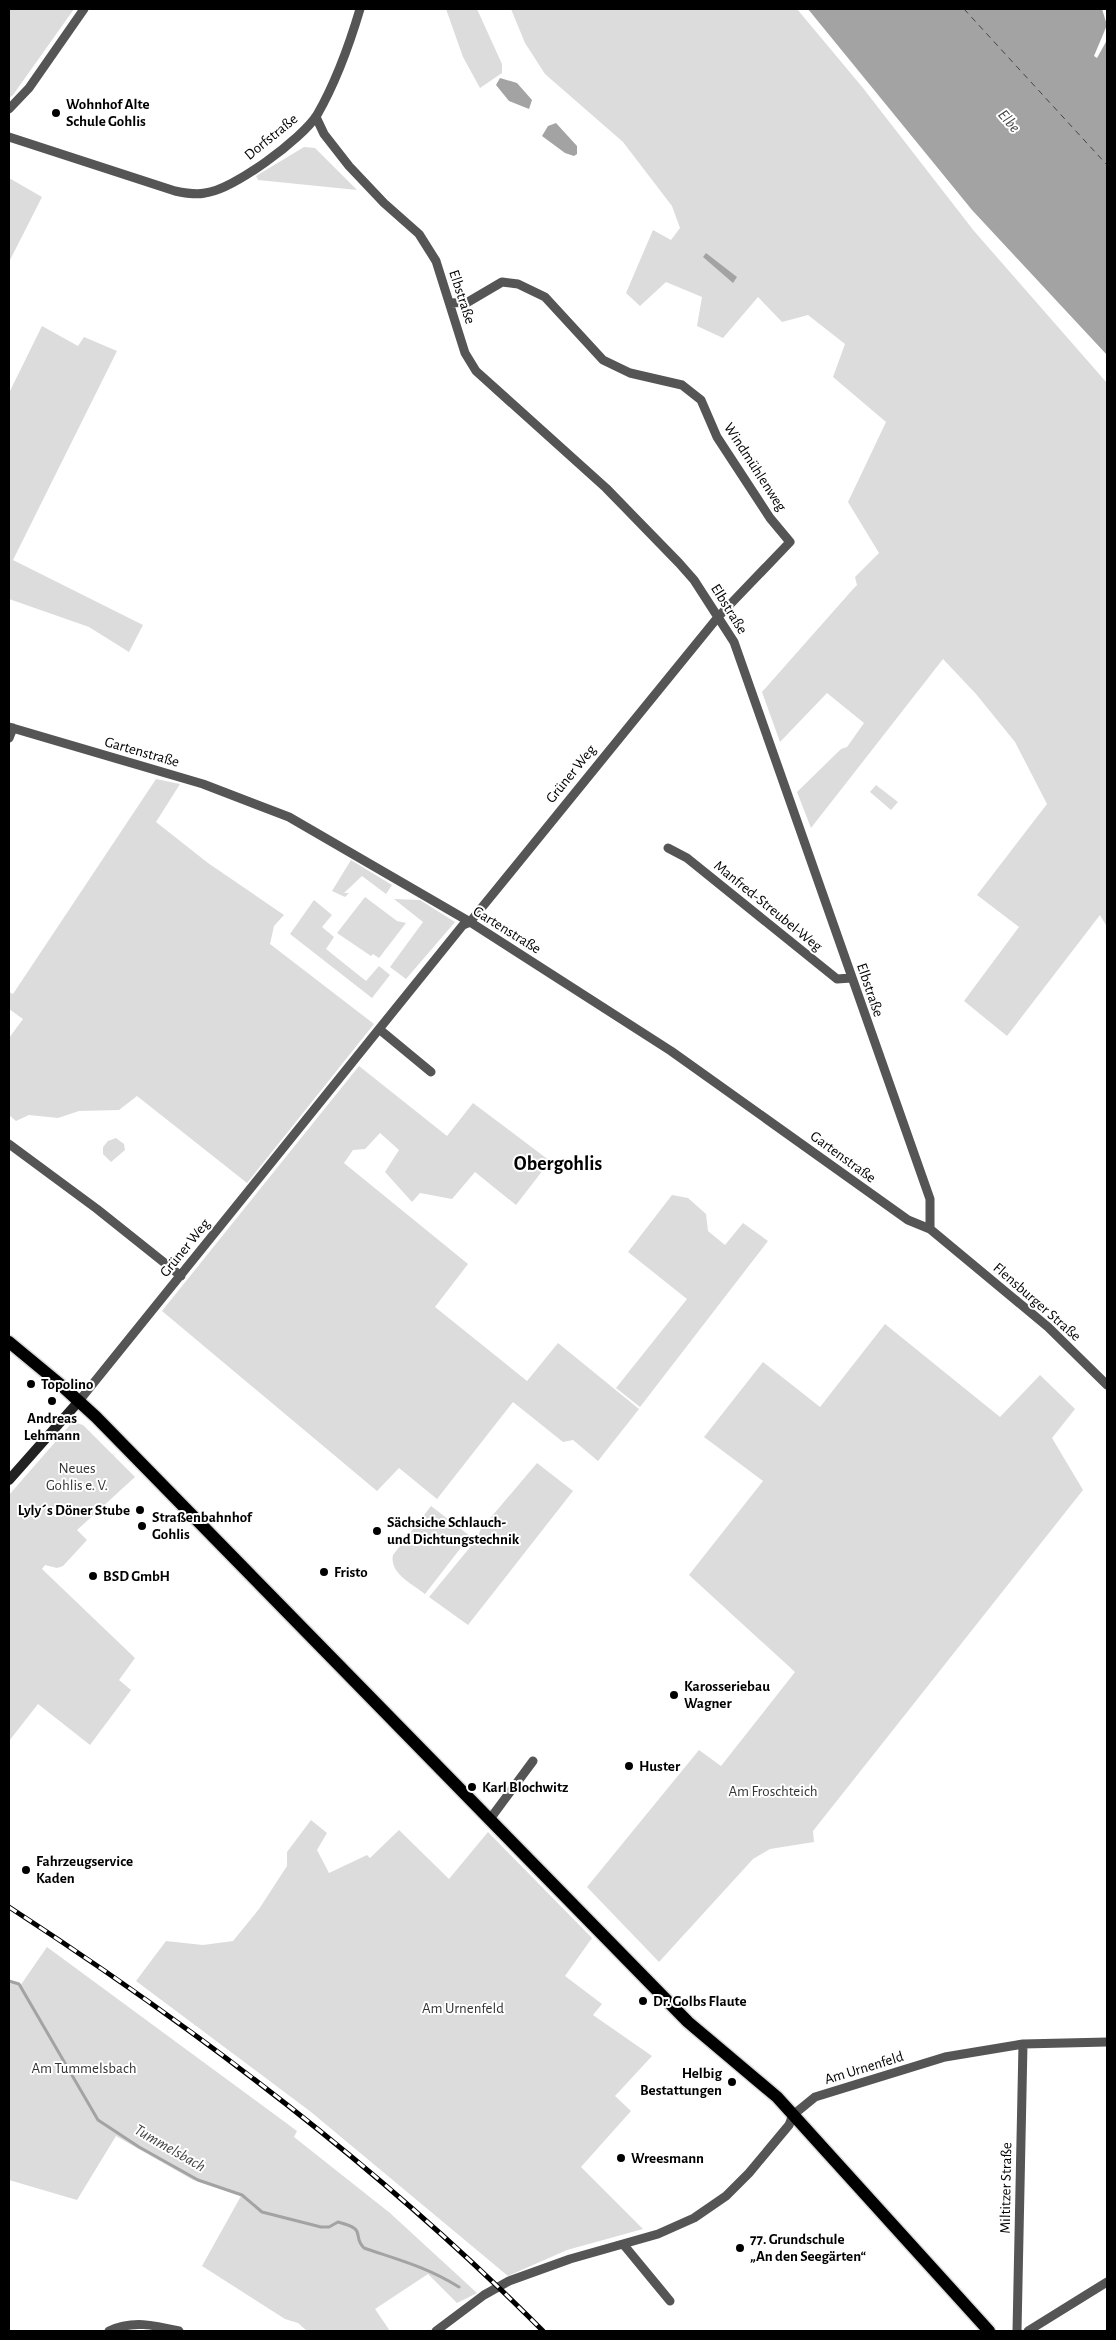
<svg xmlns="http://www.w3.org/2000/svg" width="1116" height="2340" font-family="'Alegreya Sans',sans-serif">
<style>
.green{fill:#dcdcdc}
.water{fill:#a3a3a3}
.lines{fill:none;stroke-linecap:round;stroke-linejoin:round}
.stream{stroke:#a3a3a3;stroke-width:3}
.ferry{stroke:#444;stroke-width:1;stroke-dasharray:6 5;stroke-linecap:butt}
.primary-casing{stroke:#dbdbdb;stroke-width:15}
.street{stroke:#555;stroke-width:9}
.secondary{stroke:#222;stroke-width:10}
.primary{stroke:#000;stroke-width:12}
.rail-casing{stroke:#000;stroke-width:5}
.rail{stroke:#fff;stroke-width:3;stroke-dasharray:9;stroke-linecap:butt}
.poi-dot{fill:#000;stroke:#fff;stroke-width:2}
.labels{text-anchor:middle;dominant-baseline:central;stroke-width:4;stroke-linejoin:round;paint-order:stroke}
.poi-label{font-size:15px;font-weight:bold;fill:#000;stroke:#fff;text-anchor:start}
.street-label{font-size:15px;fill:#000;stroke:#fff}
.park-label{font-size:15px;fill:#333;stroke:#fff}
.water-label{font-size:16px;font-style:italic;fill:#444;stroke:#fff}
.district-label{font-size:20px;font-weight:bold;fill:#000;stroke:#fff}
</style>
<rect width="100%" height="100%" fill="#fff"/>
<path class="green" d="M9 9H74L13 95 9 98Z
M446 9H477L502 64V73L480 88 463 57Z
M511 9H797L863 88 974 231 1107 383V927L1100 915 1007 1036 964 1001 1019 927 977 895 1047 804 1015 742 976 694 943 659 811 828 797 792 841 749 847 747 864 723 827 693 780 742 762 692 854 588 857 585 855 577 879 553 848 502 886 422 833 377 845 344 808 315 782 322 758 297 723 338 697 326 702 297 666 282 640 306 626 293 653 230 671 240 680 228 672 206 623 142 545 74 525 43Z
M304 147 315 148 357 190 258 180 256 176Z
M9 178 42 197 10 260 9 259Z
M42 326 78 346 84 337 117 351 13 560 143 625 129 652 89 627 9 599V393Z
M156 779 180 784 156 822 208 863 284 915 274 926 270 944 374 1024 247 1183 137 1096 119 1110 79 1111 58 1118 29 1115 16 1121 9 1115V1038L23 1019 9 1009V992L13 994Z
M876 785 898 802 891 810 870 792Z
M351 860 392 885 386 894 362 876 344 893H349L345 897 332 891Z
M365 897 397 921 406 923 379 958 373 954 371 956 337 933Z
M394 899 420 900 455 922 406 979 390 967 423 922Z
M314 900 332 915 322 927 334 937 326 949 366 981 379 966 390 975 372 998 290 934Z
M359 1066 447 1136 473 1103 550 1161 516 1205 475 1172 452 1199 420 1193 412 1202 385 1172 399 1150 380 1133 365 1149 353 1150 344 1163 468 1264 435 1307 527 1381 558 1343 639 1409 598 1461 573 1440 563 1442 513 1402 437 1499 399 1468 377 1491 162 1311Z
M116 1138 124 1144 125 1150 111 1162 103 1154V1147L108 1141Z
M672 1195 688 1198 706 1214 708 1231 725 1245 743 1223 768 1241 640 1407 616 1388 687 1299 628 1252Z
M885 1324 1000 1417 1040 1375 1075 1409 1052 1438 1083 1490 813 1831 814 1842 770 1849 753 1859 659 1962 587 1887 699 1750 721 1766 795 1672 689 1575 763 1481 704 1437 763 1362 820 1407Z
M77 1423 83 1425 135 1477 77 1530 87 1540 63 1566 57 1568 45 1565 42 1569 135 1658 119 1680 131 1690 90 1745 38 1704 9 1741V1495L70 1425Z
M537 1463 573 1491 468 1625 429 1597 476 1540 481 1529Z
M431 1506 470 1536 425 1594C412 1584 389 1573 393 1555Z
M311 1820 327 1833 317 1850 329 1873 367 1855 370 1858 399 1830 449 1879 488 1832 592 1938 565 1976 602 2004 593 2015 652 2056 615 2096 631 2111 581 2167 643 2229 567 2250 508 2276 311 2112 136 1981 166 1941 203 1945 233 1941 259 1909 287 1866V1852Z
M47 1947 297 2131 294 2137 390 2213 477 2293 457 2303 428 2274 375 2309 390 2331H307L298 2323 285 2319 202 2266 241 2196 193 2180 116 2136 77 2200 9 2180V1980L20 1986Z"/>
<path class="water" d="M808 9H1102L1107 25 1094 56 1097 58 1107 40V355L972 210Z
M500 78 517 83 532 100 529 109 509 101 496 85Z
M556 123 577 146V154L574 156 565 153 542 136 548 126Z
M706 253 737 277 733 283 703 257Z"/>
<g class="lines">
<path class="stream" d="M9 1981 19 1984 98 2120 139 2147 198 2180 242 2195 262 2212 321 2227H329L338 2222C369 2230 351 2235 364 2248 399 2260 427 2267 459 2287"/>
<path class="ferry" d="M964 9 1107 165"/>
<g class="primary-casing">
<path id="primary" d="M9 1342 61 1385 96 1417 688 2022 777 2097 989 2331"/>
</g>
<path class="street" d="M9 109 29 88 84 9
M316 117 324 134 349 166 384 203 419 234 436 261 465 353 476 371 606 488 679 563 694 580 734 642 930 1199V1229
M9 137 175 191C185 193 195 195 205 193 233 190 302 139 317 115 336 82 349 46 360 9
M9 727 203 784 289 817 470 922 671 1051 908 1220 930 1229 1048 1327 1107 1385
M9 738 13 728
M668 848 687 858 837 979 851 978
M379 1029 431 1072
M9 1144 97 1209 181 1276
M79 1401 463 925 470 922 718 617 790 542 770 518 717 437 701 400 682 385 630 373 603 360 545 297 518 284 502 282 468 302 451 303
M490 1819 533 1761
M623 2244 670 2301
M109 2331C132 2320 154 2325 179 2331
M436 2331 484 2295 509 2281 570 2259 658 2234 694 2218 726 2196 749 2173 789 2125 793 2115 815 2097 945 2057 1023 2044 1107 2042
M1017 2331 1023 2044
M1028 2331 1107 2282"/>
<path class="secondary" d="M9 1480 79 1401"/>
<use href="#primary" class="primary"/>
<g class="rail-casing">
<path id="rail" d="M9 1907C200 2031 382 2169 543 2331"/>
</g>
<use href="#rail" class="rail"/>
</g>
<g class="poi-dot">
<circle cx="56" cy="113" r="5"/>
<circle cx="31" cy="1384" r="5"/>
<circle cx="52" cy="1401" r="5"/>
<circle cx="140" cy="1510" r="5"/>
<circle cx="142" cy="1526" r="5"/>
<circle cx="377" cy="1531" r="5"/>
<circle cx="324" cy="1572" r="5"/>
<circle cx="93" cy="1576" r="5"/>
<circle cx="674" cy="1695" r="5"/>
<circle cx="629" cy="1766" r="5"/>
<circle cx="472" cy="1787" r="5"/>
<circle cx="26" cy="1870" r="5"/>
<circle cx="643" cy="2001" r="5"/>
<circle cx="732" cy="2082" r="5"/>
<circle cx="621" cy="2158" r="5"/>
<circle cx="740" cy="2248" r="5"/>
</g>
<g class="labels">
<g class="poi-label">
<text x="66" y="104">Wohnhof Alte<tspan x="66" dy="17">Schule Gohlis</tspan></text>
<text x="41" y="1384">Topolino</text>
<text x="52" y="1418" text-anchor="middle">Andreas<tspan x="52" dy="17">Lehmann</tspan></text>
<text x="130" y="1510" text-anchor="end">Lyly´s Döner Stube</text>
<text x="152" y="1517">Straßenbahnhof<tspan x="152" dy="17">Gohlis</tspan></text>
<text x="387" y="1522">Sächsiche Schlauch-<tspan x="387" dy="17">und Dichtungstechnik</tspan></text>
<text x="334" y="1572">Fristo</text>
<text x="103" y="1576">BSD GmbH</text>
<text x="684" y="1686">Karosseriebau<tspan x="684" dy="17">Wagner</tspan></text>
<text x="639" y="1766">Huster</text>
<text x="482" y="1787">Karl Blochwitz</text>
<text x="36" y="1861">Fahrzeugservice<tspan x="36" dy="17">Kaden</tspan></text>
<text x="653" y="2001">Dr. Golbs Flaute</text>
<text x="722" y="2073" text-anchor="end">Helbig<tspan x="722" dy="17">Bestattungen</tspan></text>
<text x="631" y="2158">Wreesmann</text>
<text x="750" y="2239">77. Grundschule<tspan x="750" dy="17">„An den Seegärten“</tspan></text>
</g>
<g class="street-label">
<text transform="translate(271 137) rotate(-39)">Dorfstraße</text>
<text transform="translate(462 297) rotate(72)">Elbstraße</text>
<text transform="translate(755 467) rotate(57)">Windmühlenweg</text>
<text transform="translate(729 609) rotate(58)">Elbstraße</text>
<text transform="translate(142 752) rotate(16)">Gartenstraße</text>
<text transform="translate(571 774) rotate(-51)">Grüner Weg</text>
<text transform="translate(768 906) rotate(39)">Manfred-Streubel-Weg</text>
<text transform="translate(507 930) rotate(32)">Gartenstraße</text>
<text transform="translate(870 990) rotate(71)">Elbstraße</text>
<text transform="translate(843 1157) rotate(36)">Gartenstraße</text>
<text transform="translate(185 1248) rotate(-51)">Grüner Weg</text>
<text transform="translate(1037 1302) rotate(41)">Flensburger Straße</text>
<text transform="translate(864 2068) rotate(-17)">Am Urnenfeld</text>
<text transform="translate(1006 2188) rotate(-89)">Miltitzer Straße</text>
</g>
<g class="park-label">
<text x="77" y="1468">Neues<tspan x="77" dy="17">Gohlis e. V.</tspan></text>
<text x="773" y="1791">Am Froschteich</text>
<text x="463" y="2008">Am Urnenfeld</text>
<text x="84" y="2068">Am Tummelsbach</text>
</g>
<g class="water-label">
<text transform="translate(1009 121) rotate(49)">Elbe</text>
<text transform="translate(170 2148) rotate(30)">Tummelsbach</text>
</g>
<g class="district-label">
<text x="558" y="1164">Obergohlis</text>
</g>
</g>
<rect width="1116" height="2340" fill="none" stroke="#000000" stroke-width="20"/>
</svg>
